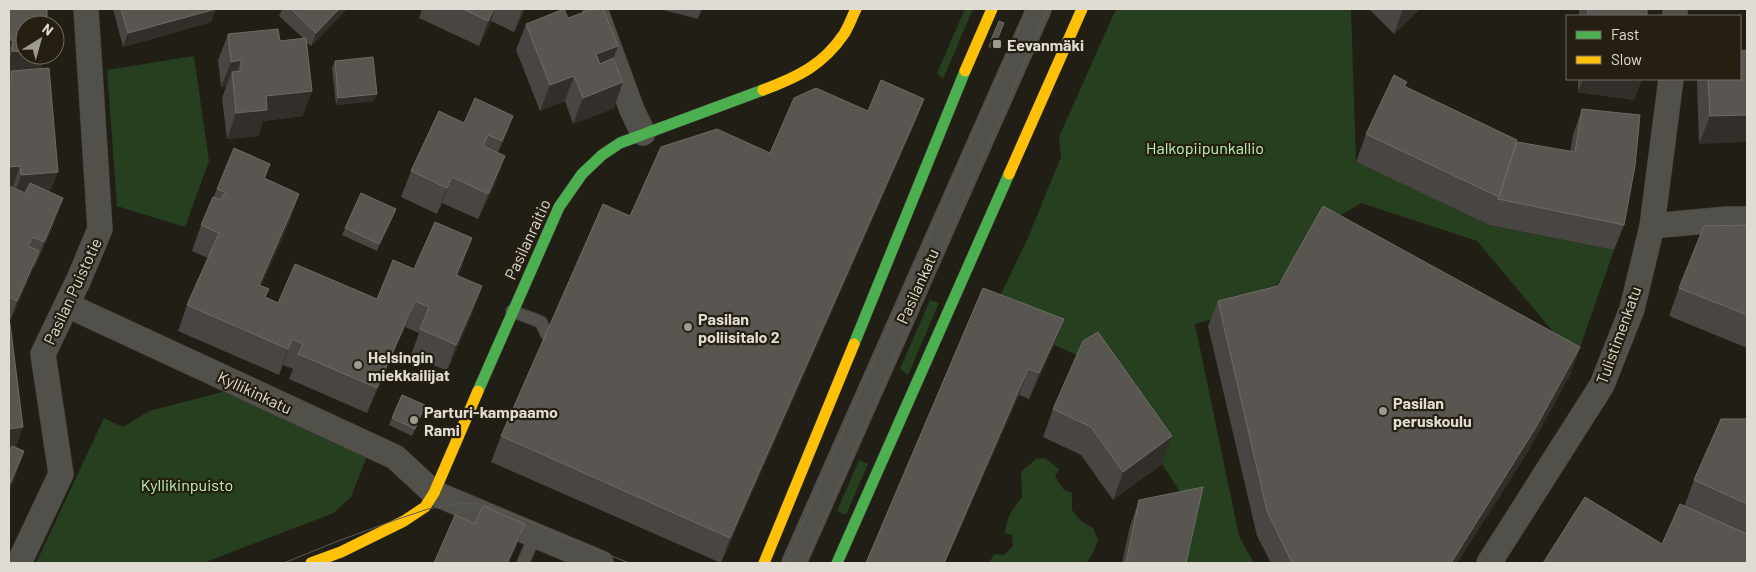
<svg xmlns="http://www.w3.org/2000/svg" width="1756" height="572" font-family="Barlow,sans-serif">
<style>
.green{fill:#253f1f}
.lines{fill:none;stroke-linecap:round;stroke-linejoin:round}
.lane-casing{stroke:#3d3a35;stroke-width:14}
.street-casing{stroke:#3d3a35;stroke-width:26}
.fast-casing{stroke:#3d3a35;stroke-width:12}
.slow-casing{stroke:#3d3a35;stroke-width:12}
.lane{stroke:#52504a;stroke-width:12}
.street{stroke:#52504a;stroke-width:25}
.fast{stroke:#4caf50;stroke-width:11}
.slow{stroke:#ffc107;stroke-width:11}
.tram{stroke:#5d5a56;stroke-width:1}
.wall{fill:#484542}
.shaded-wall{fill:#322f2a}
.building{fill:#595652;stroke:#6e6b66}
.poi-dot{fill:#9d9a91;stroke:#251f12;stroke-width:2}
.labels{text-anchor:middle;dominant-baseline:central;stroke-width:4.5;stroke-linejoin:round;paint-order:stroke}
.poi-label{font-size:16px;font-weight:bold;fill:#e0dcd3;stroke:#251f12;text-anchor:start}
.park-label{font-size:16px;fill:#bef4b4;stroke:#251f12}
.street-label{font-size:16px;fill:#e0dcd3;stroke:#251f12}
</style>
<rect width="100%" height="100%" fill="#211e16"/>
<path class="green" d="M965 9H973L943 79 937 73Z
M1116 9H1351L1356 162 1489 225 1614 250 1576 359 1477 241 1361 203 1314 231 1269 296 1212 319 1195 324 1239 536 1254 563H1182L1193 512 1162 464 1088 360 1054 345 989 319 1027 240 1061 157 1059 137Z
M194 56 209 161 185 227 117 206 107 70Z
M930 300 939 303 908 375 900 369Z
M226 391 367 456 351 497 334 513 203 563H36L104 418 123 427 149 411Z
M1045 458 1059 469 1055 477 1064 490 1072 493V510L1082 522 1093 528 1098 540 1092 555 1086 563H988L995 554 1004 555 1013 546 1012 535 1005 533C1007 516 1012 510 1022 497L1021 472 1036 459Z
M859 460 868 464 846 515 837 511Z"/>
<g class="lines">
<g class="lane-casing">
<path id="lane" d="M512 311 541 322 547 335
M523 563 535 535"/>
</g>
<g class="street-casing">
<path id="street" d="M595 9 632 110 643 133
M1675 16V9
M1652 226 1728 219H1747
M67 305 395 457 434 493 601 563
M19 563 61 474 43 354 79 279 100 229 86 9
M794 563 1039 9
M1489 563 1602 385 1632 309 1652 226 1671 79"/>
</g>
<g class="fast-casing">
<path id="fast" d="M854 344 965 71
M478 391 559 207 582 174 602 155 620 143 763 90
M837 563 1009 174"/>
</g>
<g class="slow-casing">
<path id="slow" d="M965 71 992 9
M763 90C798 77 823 65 844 34 849 26 852 17 856 9
M1009 174 1082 9
M311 563 341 552 404 521 425 507 434 493 478 391
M764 563 854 344"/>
</g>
<use href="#lane" class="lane"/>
<use href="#street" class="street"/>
<use href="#fast" class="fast"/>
<use href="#slow" class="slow"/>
<path class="tram" d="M284 563 338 541 398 519 428 509 463 503 479 504 506 512 629 563
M785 563 1028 9
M805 563 1048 9"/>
</g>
<path class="wall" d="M9 9 25 55H45L40 69 50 192 54 224 34 268 33 267 9 323 16 448 24 451 15 477 9 491V77L10 73H9Z
M113 9H216L211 22 123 47Z
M282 9H350L346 10 311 46 306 42 312 91 302 116 263 121 258 136 227 139 222 98 226 87H221L218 60 228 34 280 41 303 38 279 16Z
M422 9H525L514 32 491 21 479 46 419 18Z
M659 9H702L698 19Z
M1369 9H1420L1394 34Z
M1579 9H1647V16H1579Z
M526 24 618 46 613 59 614 108 573 124 565 101 540 111 516 50Z
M1002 30 993 49 988 47 991 40Z
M335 61 374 101 336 105 332 68Z
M1578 79H1642L1634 100 1578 92Z
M1697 79H1740L1699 144 1697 80Z
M1407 82 1405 87 1517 142 1570 152 1573 135 1582 109 1624 225 1614 250 1489 225 1356 162 1366 134Z
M924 99 914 125 721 563 491 462 501 436 630 216 770 153 868 111Z
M439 111 504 141 498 153 496 182 478 219 442 203 437 214 401 197 411 171Z
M270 164 265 179 299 194 290 220 261 286 266 297 278 303 377 299 414 269 463 264 458 276 473 312 447 371 411 355 419 333 405 327 367 413 289 379 293 369 283 365 279 375 178 331 187 305 208 258 192 251 201 225 217 189Z
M396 209 377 251 342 235 345 228Z
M1747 225V348L1669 316 1679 288Z
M983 288 1054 345 1029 399 1019 395 945 563H866Z
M1218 301 1571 373 1527 453 1457 563H1271L1257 536 1208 326Z
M1098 332 1162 464 1113 500 1081 455 1043 437 1053 409Z
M425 405 412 436 389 425 392 418Z
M1747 419V563L1662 544 1684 507 1694 480Z
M1139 500 1186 563H1122L1130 526Z"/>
<path class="shaded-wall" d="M216 9 211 22 123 47 128 33Z
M339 9H350L346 10 311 46 316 33Z
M494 9H495L491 21 479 46 488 21Z
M523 9H525L514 32Z
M1403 9H1420L1394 34Z
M9 40H13L9 51Z
M618 46 608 72 587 80 596 54Z
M12 51 25 52V55H45L38 74 11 71 10 73H9V61Z
M241 60 233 82 232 72 226 87H221L231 62Z
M574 76 565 101 540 111 550 85Z
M1583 79H1642L1634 100 1578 92Z
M623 82 614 108 573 124 583 98Z
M312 91 302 116 263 121 258 136 227 139 236 113 266 96Z
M377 94 374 101 336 105 338 98Z
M924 99 914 125 721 563 730 538Z
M1747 115V142L1699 144 1710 116Z
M513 116 504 141 492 167 502 141Z
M505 156 496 182 478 219 488 194Z
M20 166 11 192H9V167Z
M58 172 48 197 12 201 21 175Z
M452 177 442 203 437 214 447 188Z
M299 194 290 220 250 311 259 285Z
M63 198 54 224 34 268 44 242Z
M396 209 394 216 377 251 379 244Z
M472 238 463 264 447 301 456 275Z
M39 251 30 277 9 324 17 301Z
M482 286 473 312 447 371 456 345Z
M415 301 405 327 367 413 377 388Z
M1064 319 1054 345 1029 399 1039 373Z
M292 339 283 365 279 375 288 349Z
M1580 347 1571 373 1527 453 1457 563H1451Z
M1028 369 1019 395 945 563H944Z
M23 427 14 453H9V429Z
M1172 436 1162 464 1113 500 1123 472Z
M24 451 15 477 9 491V486Z
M525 524 515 550 509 563H507Z"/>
<path class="building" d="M9 9H47V25H25V52L12 51 13 40H9Z
M121 9H216L128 33Z
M291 9H339L316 33Z
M463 9H494L488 21Z
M564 9 568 18 593 9H603L618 46 596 54 600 64 613 58 623 82 583 98 574 76 550 85 526 24Z
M1588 9H1647V16H1588Z
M999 21 1004 23 996 42 991 40Z
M278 29 280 41 306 38 312 91 266 96 267 110 236 113 232 72 241 71V60L231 62 228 34Z
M1747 50V115L1710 116 1708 79H1740V51Z
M373 57 377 94 338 98 335 61Z
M49 68 58 172 21 175 20 166 9 167V83L12 82 11 71Z
M1394 75 1407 82 1404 86 1517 140 1499 197 1366 134Z
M881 80 924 99 730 538 501 436 603 204 630 216 661 147 717 129 770 153 794 98 816 88 868 111Z
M475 98 513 116 502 141 488 135 483 146 505 156 488 194 452 177 447 188 411 171 439 111 464 123Z
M1582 109 1640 115 1635 166 1624 225 1498 199 1517 142 1575 152Z
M234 148 270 164 264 178 299 194 259 285 269 289 265 297 278 303 295 264 377 299 393 260 414 269 435 222 472 238 456 275 482 286 456 345 420 329 429 307 415 301 377 388 298 354 303 344 292 339 288 349 187 305 219 233 201 225 213 197 221 200 225 192 217 189Z
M30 183 63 198 44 242 33 237 28 246 39 251 17 301 9 297V186L25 193Z
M361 193 396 209 379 244 345 228Z
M1323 206 1580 347 1536 427 1451 563H1292L1267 511 1218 301 1278 286Z
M1747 225V315L1679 288 1704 226Z
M983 288 1064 319 1039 373 1028 369 944 563H866Z
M9 323H10L23 427 9 429Z
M1098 332 1172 436 1123 472 1091 427 1053 409 1083 341Z
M402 395 425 405 415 429 392 418Z
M1721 419H1747V504L1694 480Z
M12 446 24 451 9 486V452Z
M1203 487 1186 563H1126L1139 500Z
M1585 497 1662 544 1680 504 1747 534V563H1543Z
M483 506 525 524 507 563H434L455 515 475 524Z"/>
<g class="poi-dot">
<rect x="992" y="39" width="10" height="10" rx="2.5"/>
<circle cx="688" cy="327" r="5"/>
<circle cx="358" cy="365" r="5"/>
<circle cx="1383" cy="411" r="5"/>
<circle cx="414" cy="420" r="5"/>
</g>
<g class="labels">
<g class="poi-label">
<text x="1007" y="44">Eevanmäki</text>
<text x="698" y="318">Pasilan<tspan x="698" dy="18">poliisitalo 2</tspan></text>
<text x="368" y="356">Helsingin<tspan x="368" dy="18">miekkailijat</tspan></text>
<text x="1393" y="402">Pasilan<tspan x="1393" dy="18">peruskoulu</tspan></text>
<text x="424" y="411">Parturi-kampaamo<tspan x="424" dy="18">Rami</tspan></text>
</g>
<g class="park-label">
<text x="1205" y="147">Halkopiipunkallio</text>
<text x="187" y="484">Kyllikinpuisto</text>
</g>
<g class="street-label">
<text transform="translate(527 239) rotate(-65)">Pasilanraitio</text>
<text transform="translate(917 286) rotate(-66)">Pasilankatu</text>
<text transform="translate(72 291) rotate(-65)">Pasilan Puistotie</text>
<text transform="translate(1618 335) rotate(-70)">Tulistimenkatu</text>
<text transform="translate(255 392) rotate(25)">Kyllikinkatu</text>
</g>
</g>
<rect width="1756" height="572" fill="none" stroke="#e0dcd3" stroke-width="20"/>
<rect x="1566" y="15" width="175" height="65" fill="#251f12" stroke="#706b5f"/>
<rect x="1576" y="31" width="25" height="8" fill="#4caf50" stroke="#706b5f"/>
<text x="1611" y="40" font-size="15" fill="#e0dcd3">Fast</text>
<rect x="1576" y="56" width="25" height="8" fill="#ffc107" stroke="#706b5f"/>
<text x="1611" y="65" font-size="15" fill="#e0dcd3">Slow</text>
<g transform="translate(40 40) rotate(37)"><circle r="24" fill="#251f12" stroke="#706b5f"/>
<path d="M0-4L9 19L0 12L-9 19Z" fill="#9d9a91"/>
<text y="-8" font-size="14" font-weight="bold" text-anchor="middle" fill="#e0dcd3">N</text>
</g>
</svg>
